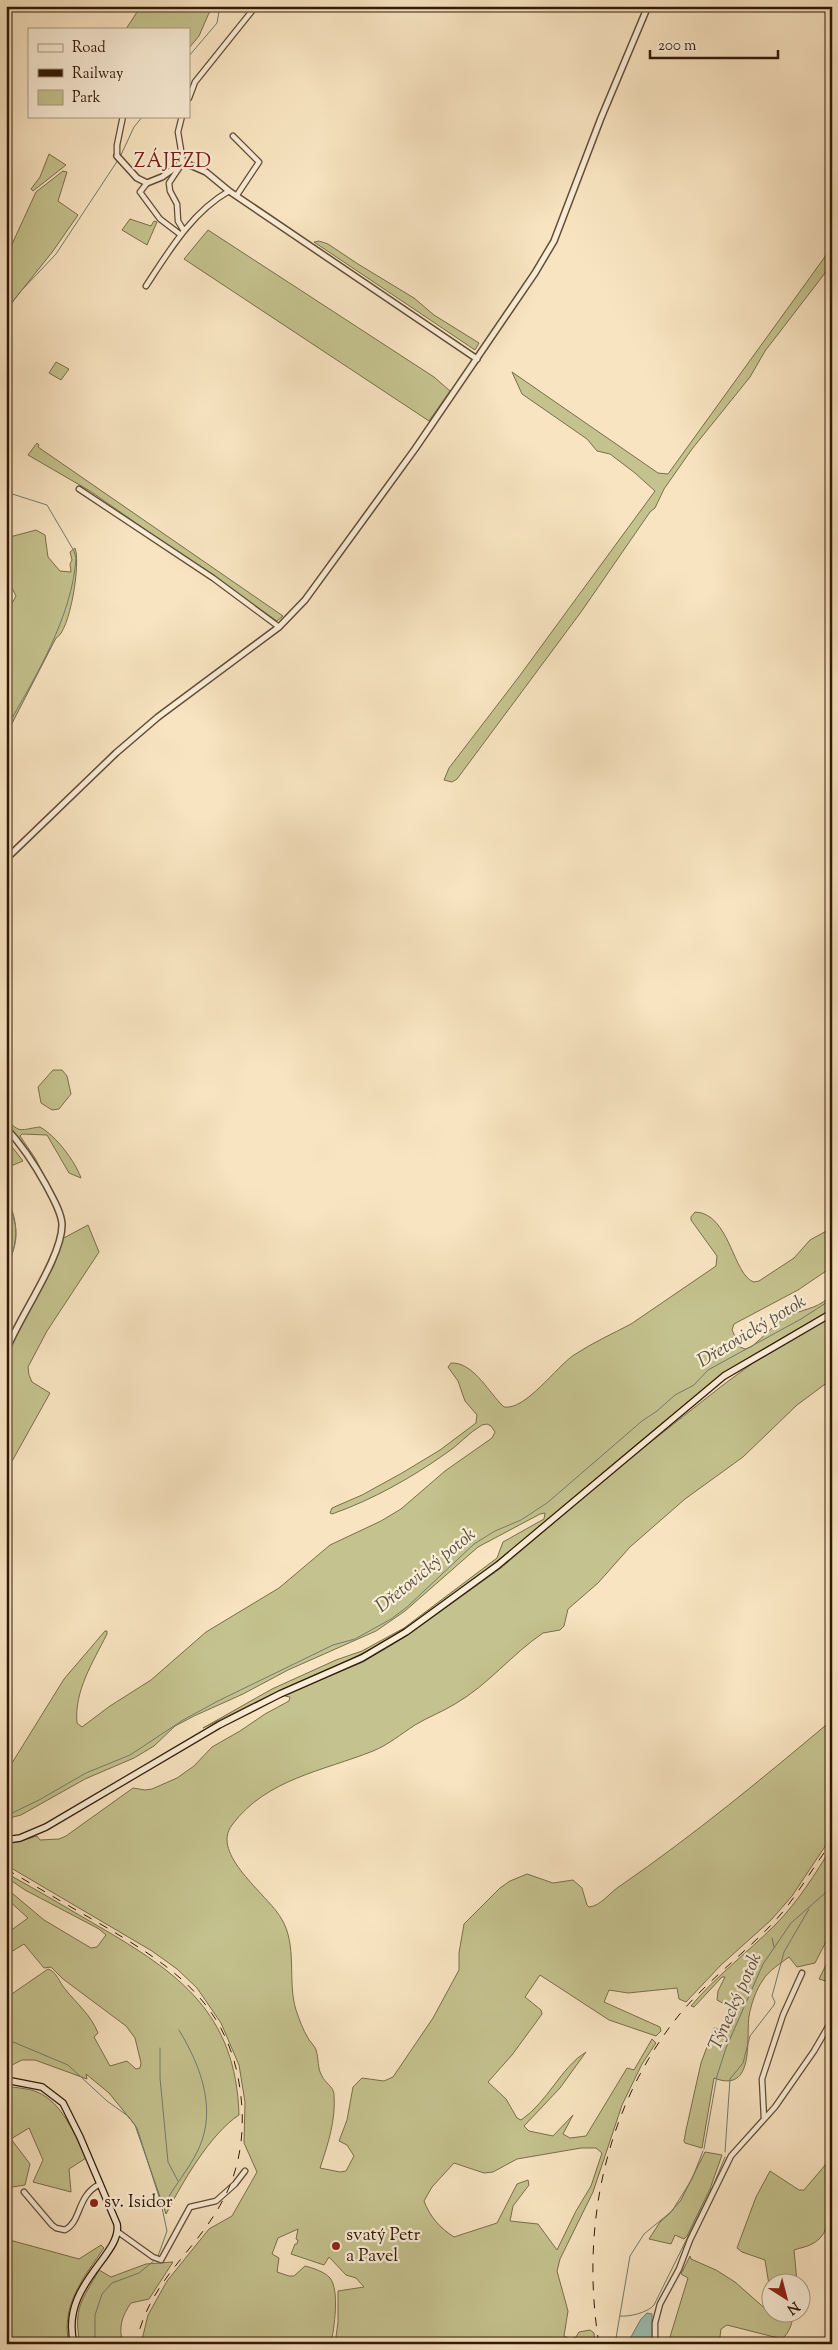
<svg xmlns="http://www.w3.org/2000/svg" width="838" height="2350" font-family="'Sorts Mill Goudy',serif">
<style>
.green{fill:#c4c28e;stroke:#7a6e4a;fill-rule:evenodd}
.water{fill:#9dbeb4;stroke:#727c6f}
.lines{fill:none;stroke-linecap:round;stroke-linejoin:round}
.stream{stroke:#727c6f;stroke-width:1}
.minor-casing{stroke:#634c36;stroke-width:7}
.tertiary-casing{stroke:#634c36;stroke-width:8}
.secondary-casing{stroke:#311a07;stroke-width:8}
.minor{stroke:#faedd7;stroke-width:4.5}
.tertiary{stroke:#faedd7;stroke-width:5}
.secondary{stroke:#faedd7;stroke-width:5.5}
.rail{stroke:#311a07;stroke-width:1;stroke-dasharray:9 9;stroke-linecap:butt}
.poi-dot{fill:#8f2418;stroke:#faedd7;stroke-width:2}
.labels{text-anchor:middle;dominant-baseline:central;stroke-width:4.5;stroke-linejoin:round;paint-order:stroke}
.poi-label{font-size:18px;fill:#311a07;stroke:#faedd7;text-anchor:start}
.water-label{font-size:19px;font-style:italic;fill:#575344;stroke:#faedd7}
.quarter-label{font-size:20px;letter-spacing:1px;fill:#7a1f14;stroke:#faedd7}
</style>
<rect width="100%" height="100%" fill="#f8e4c1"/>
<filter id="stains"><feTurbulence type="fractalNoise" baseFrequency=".004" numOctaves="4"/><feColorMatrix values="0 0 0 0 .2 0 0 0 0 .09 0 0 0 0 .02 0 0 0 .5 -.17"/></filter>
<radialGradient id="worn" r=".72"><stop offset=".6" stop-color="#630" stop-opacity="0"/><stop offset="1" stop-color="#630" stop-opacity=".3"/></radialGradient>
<path class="green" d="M141 6H212L199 36 189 48V29H126Z
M49 154 66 165 33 191 31 189 40 177Z
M63 171 67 172 58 201 78 215 53 251 6 310V261L13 242 36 192Z
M130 219 151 226 154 221 157 222 147 245 122 230Z
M208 230 434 377 450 391 429 421 184 259Z
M319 241 328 244 358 264 414 298 434 315 479 343 475 350 314 242Z
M832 247V264L765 351 750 377 692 449 664 489 655 508 650 512 581 612 457 779 452 782 444 780 449 768 518 678 655 491 635 473 610 454 597 451 587 439 522 394 512 372 658 473 668 474Z
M56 362 69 369 61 380 49 373Z
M37 443 39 445 38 447 283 616 277 621 90 491 28 455Z
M36 530 45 535 48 557 60 571 71 572 70 564 72 560 70 552 75 548C81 562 70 632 56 638L6 735V614L16 596 8 580 6 581V538Z
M53 1070H62L67 1076 71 1094 59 1109 52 1110 41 1103 38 1087Z
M6 1118C20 1135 21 1129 40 1127 56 1136 75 1161 81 1178L69 1173 47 1135 22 1134 20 1136 35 1158 49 1185 6 1128Z
M6 1139 23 1161 6 1168Z
M6 1197C20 1222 18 1245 6 1269Z
M695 1212C730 1213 733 1276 754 1282L759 1281 794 1258 810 1240 832 1228V1267L798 1290 734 1324 732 1330 740 1347 745 1349 751 1347C764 1337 776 1321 791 1315 806 1308 822 1308 832 1293V1309C793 1332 754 1353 718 1379 611 1460 516 1555 405 1629 370 1653 331 1667 292 1685 262 1698 233 1714 203 1728L272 1689 336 1660 362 1651 404 1628 497 1558 503 1542 544 1519 545 1513 540 1514 478 1547 405 1611 376 1631 288 1670 243 1694 194 1716 175 1726 154 1746 134 1758 85 1779 21 1815 6 1819V1767L12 1763 64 1679 105 1631H107V1634C93 1662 74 1691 77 1723L82 1727 110 1706 151 1680 206 1632 279 1588 330 1545 381 1521 401 1509 445 1471 492 1438 495 1432 491 1426 487 1424 482 1425C468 1433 458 1446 445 1454 411 1478 372 1500 332 1514L330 1513 332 1508 362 1495 402 1473 440 1450 476 1423 477 1415 465 1401 458 1381 448 1367 451 1363C472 1362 487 1389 500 1403L504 1407C525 1411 557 1366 574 1355 592 1343 612 1334 631 1324L716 1266 717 1256 691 1220V1217Z
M88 1225 99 1252 47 1331 28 1367 29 1375 32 1382 50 1393 6 1472V1351L53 1258 60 1240Z
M832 1317V1379L797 1405 743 1457 685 1499 630 1547 598 1583 568 1609 564 1626 560 1630 543 1633C512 1654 488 1685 455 1704 442 1712 428 1717 415 1725 401 1734 388 1745 373 1751 323 1771 266 1779 232 1825 210 1854 267 1894 281 1918 298 1945 287 1981 296 2010 299 2019 303 2030 308 2038 310 2042 315 2046 316 2050 319 2059 317 2068 322 2076 325 2083 333 2086 334 2094 336 2120 328 2144 320 2168L340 2172 346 2171 354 2156 347 2145 339 2141 347 2120 353 2087 362 2078 384 2081 393 2077 433 2018 459 1970V1953L464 1924 500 1888 510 1881 527 1874 553 1883 573 1880 582 1888 587 1905 589 1907C601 1906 610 1892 620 1886 694 1835 763 1778 832 1720V1836L792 1896 771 1920 721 1965 686 2002 679 1999 677 1988 628 1993 609 1990 604 2002 660 2027 661 2031 656 2036 609 2020 540 1975 525 1997 541 2010 542 2014 512 2055 488 2082 506 2099 517 2118 521 2120C548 2102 561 2067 586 2052L560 2088 524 2126 529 2131 553 2136 573 2115 563 2134 570 2138 586 2136 627 2068 634 2070 652 2039 656 2043 642 2064 622 2105 593 2192 560 2259 557 2271 568 2311 564 2336 570 2339 576 2337 579 2332 590 2330 594 2333 595 2344H335L338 2322V2291L364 2287 356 2278 346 2275 329 2257 324 2265 291 2254 295 2244H297L298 2240 296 2239 298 2229 278 2238 272 2254 279 2258 277 2272 289 2276H294L305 2266C313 2268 325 2272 330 2278 340 2291 334 2328 331 2344H141L148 2315 167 2281 209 2229 232 2216 257 2172 244 2143 245 2102 239 2065 221 2023 197 1988 177 1969 152 1951 6 1865V1844L18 1842 37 1836 40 1840 59 1839 66 1836 133 1788 145 1790 152 1789 177 1778 194 1766 212 1747 240 1731 265 1714 289 1701 290 1697 285 1696 287 1694 363 1662 408 1635 501 1568 624 1463 723 1385 753 1363ZM581 2148H596L602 2153 591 2186 576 2211 557 2250 538 2224 510 2221 513 2206 529 2185 528 2180 517 2184 497 2223 454 2237C440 2228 430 2217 424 2201L432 2187 454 2163 484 2173 493 2172 517 2159Z
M832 1847V1930L815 1963 797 1967 789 1957C781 1963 768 1971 763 1980 756 1989 751 2005 749 2016 746 2040 755 2094 714 2078L702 2148 685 2143 684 2141 686 2130 701 2063 714 2028 725 2031 734 2009 717 2000 718 1991 725 1977H722L694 2007 691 2006C716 1976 747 1953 775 1925 798 1902 815 1874 832 1847Z
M6 1873C37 1890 67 1908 98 1926 179 1973 236 2013 239 2115 210 2134 182 2183 166 2214L135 2125 109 2093 86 2074 87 2079 35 2060H22L6 2068V1998L48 1969C57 1972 59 1982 65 1989 77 2004 91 2015 98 2033L94 2037 110 2066 127 2061 136 2069 140 2068 141 2063 135 2038 126 2026 63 1979 51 1967 44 1968 24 1944 6 1955V1934L28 1918 6 1898V1888L44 1920 91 1948 97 1947 106 1935 99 1929 25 1890 6 1877Z
M832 1953V1983L819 1979Z
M6 2086C16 2088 28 2088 37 2092 62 2102 75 2135 86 2158L69 2169 71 2192 33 2182 43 2160 29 2128 11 2139 30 2164 25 2185 6 2188Z
M705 2152 722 2155 710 2189 687 2236 684 2239 675 2235 671 2244 649 2239 660 2222 669 2214 681 2200Z
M832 2157C832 2180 838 2232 812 2244 807 2247 799 2248 794 2250L797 2282H770V2291L765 2260 742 2252 737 2248 756 2197 770 2171 799 2190H804Z
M6 2239 79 2259 101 2245 104 2248C84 2277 60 2306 69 2344H6Z
M690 2256 691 2259 716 2270 735 2282 769 2312 794 2313C792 2323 790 2332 782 2339L727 2325 721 2329 719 2344H672L670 2337 688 2278 681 2274Z
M173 2262 149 2299 131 2303C122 2316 118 2327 123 2344H80C73 2307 82 2301 99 2270L111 2277 146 2264Z"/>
<path class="water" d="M647 2313 652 2314V2344H627L641 2319Z"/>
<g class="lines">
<path class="stream" d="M189 56 217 23 220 6
M120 157 134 127 143 116
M6 311 20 292 56 254 118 160
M6 492 47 505 74 551 76 558C72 618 35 677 6 729
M6 1201C19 1225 20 1242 6 1265
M6 1816 39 1800 86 1773 130 1755 183 1720 218 1701 333 1645 355 1639 391 1619 407 1607 474 1544 495 1531 521 1520 547 1503 642 1421 657 1411 675 1395 694 1385 708 1370 801 1319 832 1299
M772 1938 774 1947
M6 2039 68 2065 107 2101 128 2116 137 2128 161 2203 167 2231 158 2256
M160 2048V2078L168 2162 178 2181
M704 2149 717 2076 726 2048 763 1964 791 1923 832 1887
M725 2152 730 2079 743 2063 750 2036 774 2005 775 2002 772 1996 784 1952 809 1909
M162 2203 168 2198C176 2184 187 2171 195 2156 219 2114 202 2068 179 2030
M620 2316C629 2317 647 2313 654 2305L713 2186 725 2157
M95 2344V2315L102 2294 112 2283 139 2273 156 2259
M615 2344 630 2256 644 2234 672 2211 692 2179 703 2151"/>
<g class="minor-casing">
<path id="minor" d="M189 98 195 82 256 6
M182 116 178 132 183 162 169 183 170 191 177 204 178 221 184 231
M233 136 259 162 237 195
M117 156V145L123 116
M147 183 140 192 160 219 181 235
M146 286C169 251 192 212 229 191
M79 489 213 578 279 627
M764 2119 762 2079 783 2015 802 1973
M24 2192 52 2225 56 2228 65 2230C82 2221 76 2196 100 2184
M118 2232 153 2257 161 2260 190 2207 216 2201 235 2184 245 2171
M655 2344V2323L660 2304 679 2269 690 2240 731 2156 775 2107 814 2051 832 2020"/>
</g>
<g class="tertiary-casing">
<path id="tertiary" d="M117 156 137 178 147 183 162 177 183 162 206 172 229 191 477 359
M6 859 116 753 158 717 279 627 305 600 415 449 535 273 554 241 601 118 648 6
M6 1128C22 1145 35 1165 46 1185 52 1197 61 1211 62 1224 63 1256 19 1317 6 1351"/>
</g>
<g class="secondary-casing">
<path id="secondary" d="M6 1840 20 1838 46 1827 219 1725 280 1694 362 1658 406 1632 498 1565 724 1376 832 1313
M6 2080 42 2087 63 2103 80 2137 117 2224C123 2255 59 2285 74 2344"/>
</g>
<use href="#minor" class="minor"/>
<use href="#tertiary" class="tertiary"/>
<use href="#secondary" class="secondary"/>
<path class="rail" d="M6 1869C37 1887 67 1905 97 1922 172 1966 231 2003 241 2097 245 2132 240 2169 223 2200 195 2253 149 2280 136 2344
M599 2344C580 2228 605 2107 679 2015 708 1980 744 1954 774 1922 797 1897 812 1868 832 1842"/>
</g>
<g class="poi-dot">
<circle cx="94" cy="2203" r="5"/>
<circle cx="336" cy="2246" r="5"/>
</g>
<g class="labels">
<g class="poi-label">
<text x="104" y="2203">sv. Isidor</text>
<text x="346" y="2236">svatý Petr<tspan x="346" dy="21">a Pavel</tspan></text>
</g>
<g class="water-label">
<text transform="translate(752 1332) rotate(-31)">Dřetovický potok</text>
<text transform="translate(426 1571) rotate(-39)">Dřetovický potok</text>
<text transform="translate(736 2002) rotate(-66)">Týnecký potok</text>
</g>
<g class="quarter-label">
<text x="173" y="162">ZÁJEZD</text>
</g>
</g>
<rect width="838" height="2350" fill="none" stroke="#f8e4c1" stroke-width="25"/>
<rect x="8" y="8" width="823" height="2335" fill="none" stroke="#311a07" stroke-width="2.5"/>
<rect x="12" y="12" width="813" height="2325" fill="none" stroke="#311a07"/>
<rect x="28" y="28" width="162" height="90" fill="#faedd7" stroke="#aa9984"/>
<rect x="38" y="44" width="25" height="8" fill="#faedd7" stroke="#aa9984"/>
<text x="72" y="52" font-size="15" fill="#311a07">Road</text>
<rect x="38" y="69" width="25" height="8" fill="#311a07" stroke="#aa9984"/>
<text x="72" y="78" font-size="15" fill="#311a07">Railway</text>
<rect x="38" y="90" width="25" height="15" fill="#c4c28e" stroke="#aa9984"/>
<text x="72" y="102" font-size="15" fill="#311a07">Park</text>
<g transform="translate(786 2298) rotate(144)"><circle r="24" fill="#faedd7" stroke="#aa9984"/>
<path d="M0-4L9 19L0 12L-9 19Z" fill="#8f2418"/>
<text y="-8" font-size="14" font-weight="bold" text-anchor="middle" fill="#311a07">N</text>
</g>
<path d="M650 50v8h128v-8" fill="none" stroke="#311a07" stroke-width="2.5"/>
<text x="658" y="50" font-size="15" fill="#311a07" stroke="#faedd7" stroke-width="4" paint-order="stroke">200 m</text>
<rect width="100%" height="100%" filter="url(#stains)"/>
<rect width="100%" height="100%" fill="url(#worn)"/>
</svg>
